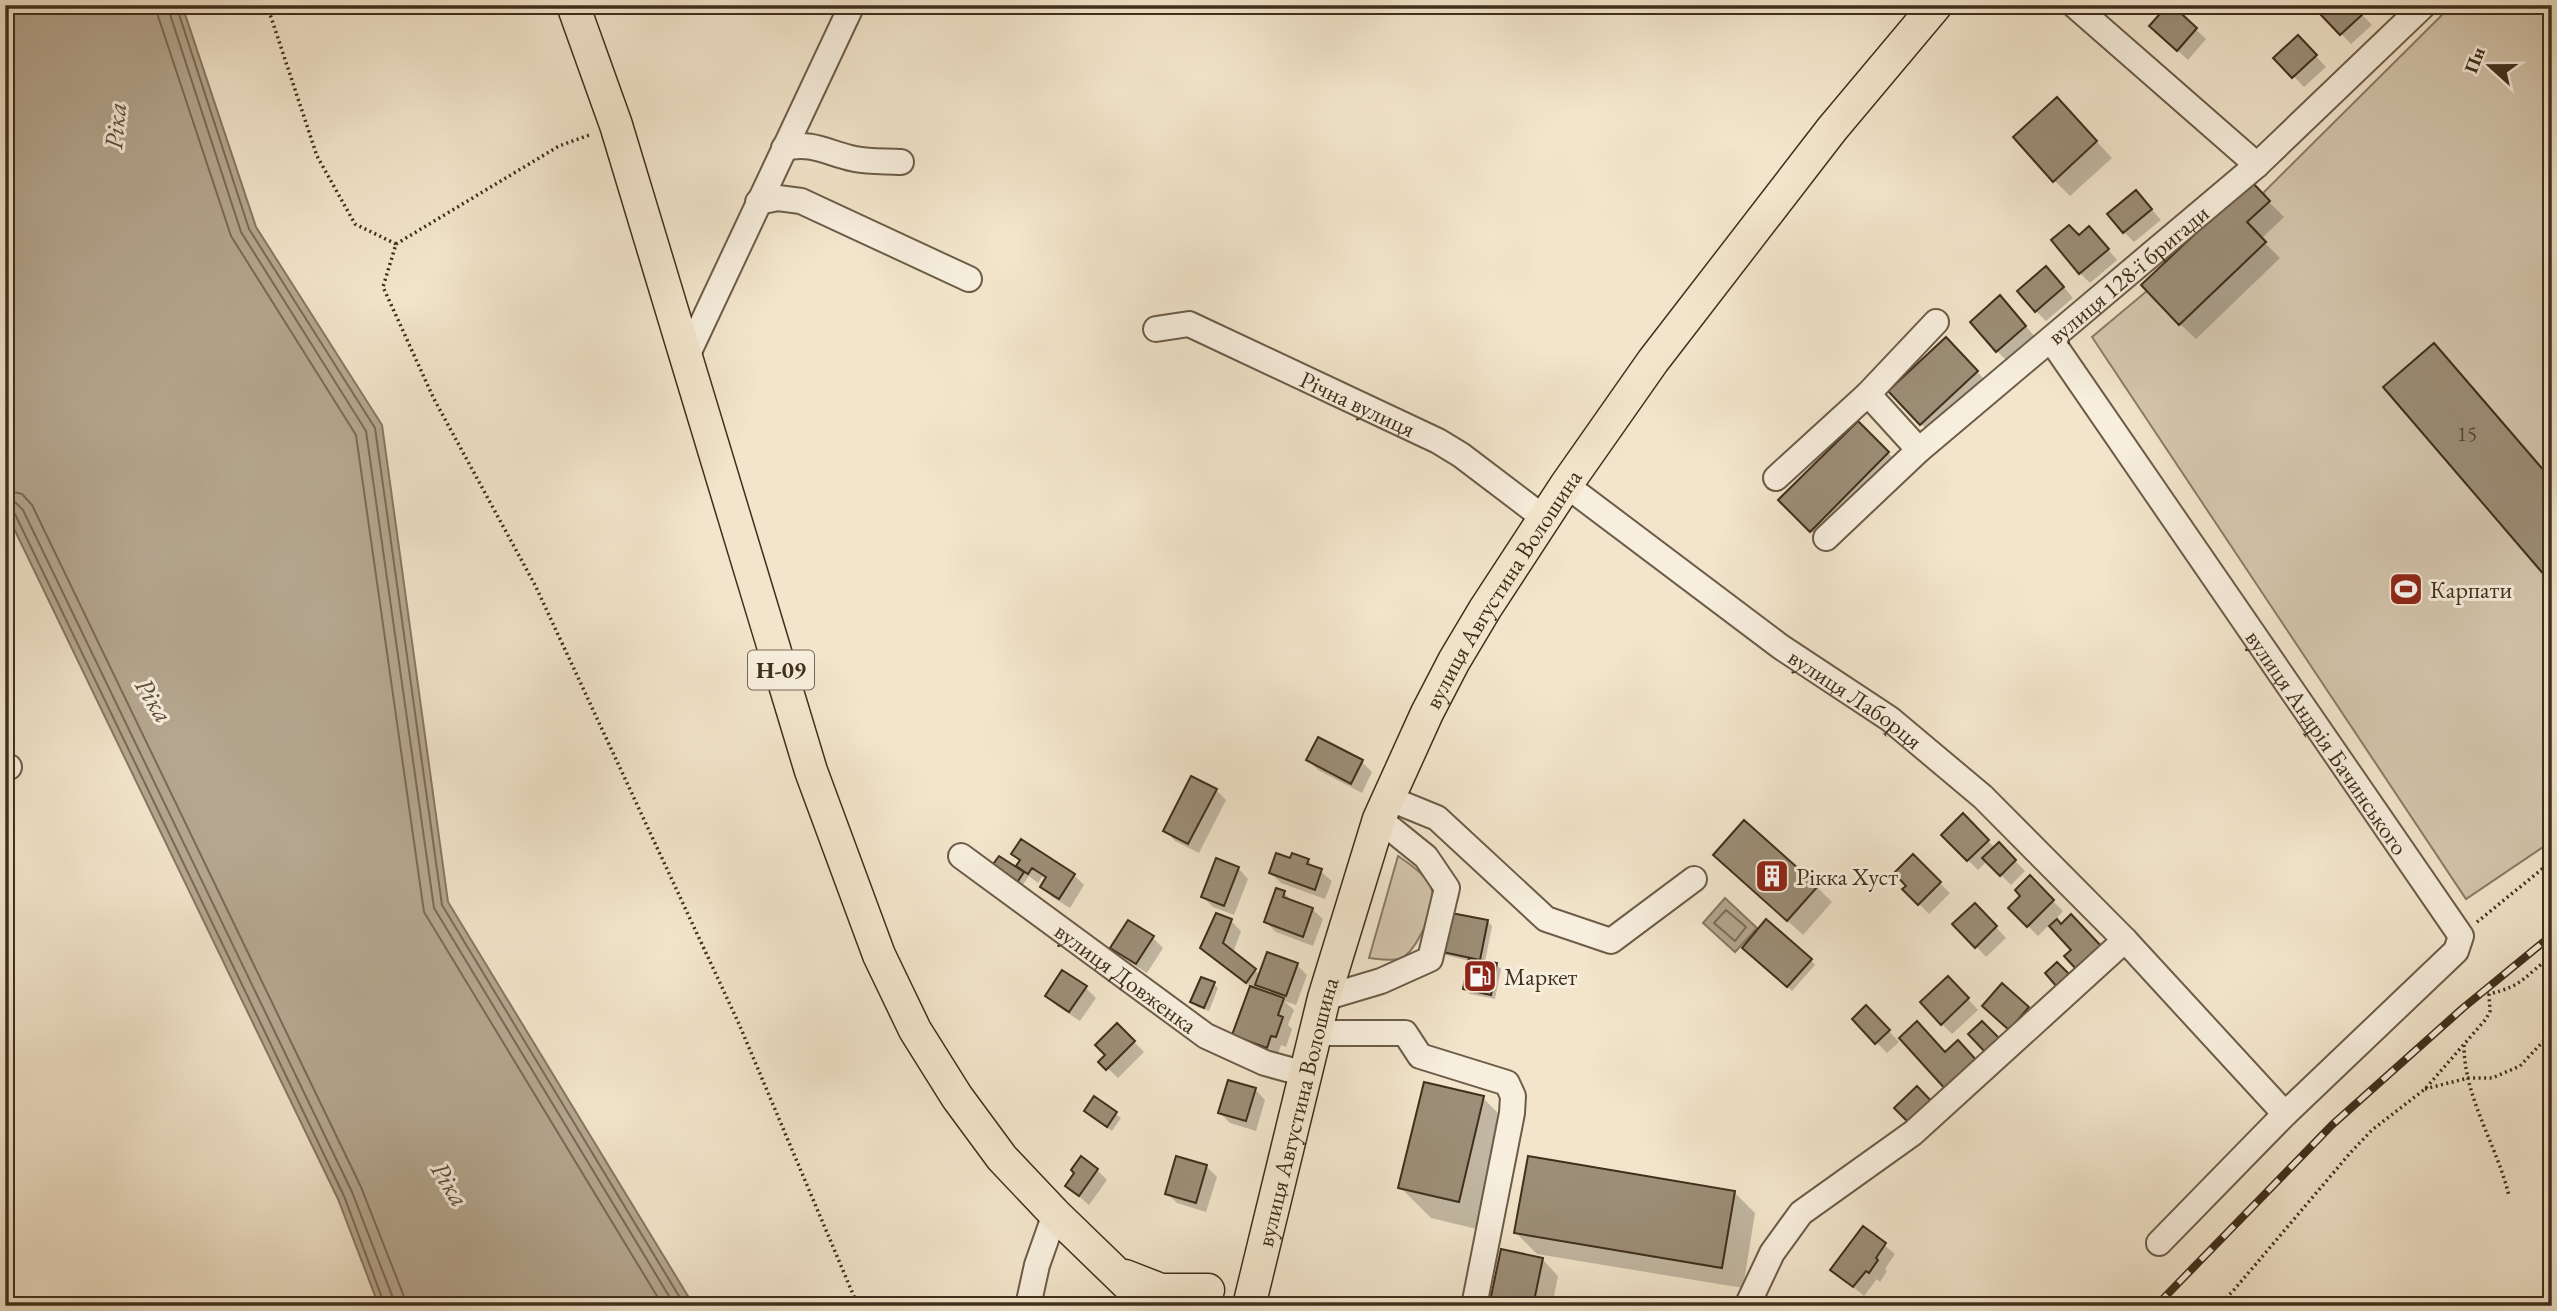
<svg xmlns="http://www.w3.org/2000/svg" width="2557" height="1311" font-family="'EB Garamond',serif">
<style>
.green{fill:#d4c6ad;stroke:#8a7a64;stroke-width:2}
.water{fill:#b5a790;stroke:#867762;stroke-width:2}
.shadow{fill:#0003}
.lines{fill:none;stroke-linecap:round;stroke-linejoin:round}
.shore{stroke:#7a6b56;stroke-width:2}
.building{fill:#9c8e77;stroke:#3f2f1c;stroke-width:2}
.minor-casing{stroke:#6c5c48;stroke-width:28}
.major-casing{stroke:#3f2f1c;stroke-width:35}
.path{stroke:#3f2f1c;stroke-width:3.5;stroke-dasharray:2 3.5;stroke-linecap:butt}
.minor{stroke:#f7eedd;stroke-width:24}
.major{stroke:#f2e5cb;stroke-width:32}
.rail-casing{stroke:#3f2f1c;stroke-width:8}
.rail{stroke:#f7eedd;stroke-width:5;stroke-dasharray:16;stroke-linecap:butt}
.labels{text-anchor:middle;dominant-baseline:central;stroke-width:6;stroke-linejoin:round;paint-order:stroke}
.number-label{font-size:21px;fill:#564733}
.shield{fill:#f7eedd;stroke:#766856;stroke-width:2}
.shield-label{font-size:23px;font-weight:bold;fill:#3f2f1c}
.street-label{font-size:24px;fill:#3f2f1c;stroke:#f7eedd}
.poi-label{font-size:24px;fill:#3f2f1c;stroke:#f7eedd;text-anchor:start}
.water-label{font-size:26px;font-style:italic;fill:#5c4d39;stroke:#f7eedd}
</style>
<rect width="100%" height="100%" fill="#f2e5cb"/>
<filter id="stains"><feTurbulence type="fractalNoise" baseFrequency=".00286" numOctaves="4"/><feColorMatrix values="0 0 0 0 .2 0 0 0 0 .09 0 0 0 0 .02 0 0 0 .5 -.17"/></filter>
<radialGradient id="worn" r=".72"><stop offset=".6" stop-color="#630" stop-opacity="0"/><stop offset="1" stop-color="#630" stop-opacity=".3"/></radialGradient>
<path class="green" d="M2452 5H2552V841L2466 899 2092 337 2148 290 2266 242 2247 222 2269 201 2263 193Z
M1398 856C1411 865 1432 878 1433 896 1434 912 1416 950 1402 958 1392 962 1379 959 1369 958Z"/>
<path class="water" d="M5 5H182L256 227 382 425 448 902 694 1306H379L338 1199 5 510Z
M1725 898 1757 928 1735 952 1703 923Z"/>
<path class="shadow" d="M2353 5 2372 25 2351 44 2324 16Z
M2170 6 2206 39 2188 60 2162 36Z
M2298 37 2326 67 2304 87 2276 58Z
M2072 115 2112 158 2070 196 2054 180Z
M2251 184 2284 217 2261 239 2280 258 2196 339 2180 324Z
M2146 203 2161 220 2134 242 2124 232Z
M2099 239 2117 260 2090 283 2080 273Z
M2056 278 2073 298 2046 321 2036 311Z
M2010 308 2035 337 2007 361 1997 351Z
M1962 355 1992 388 1937 439 1921 424Z
M1858 423 1904 469 1826 546 1781 500Z
M1308 760 1362 762 1372 772 1362 793 1318 770Z
M1216 790 1226 800 1199 853 1175 841 1165 830Z
M1963 816 1995 848 1999 844 2025 871 2011 885 1987 861 1978 870 1943 835Z
M1013 854 1074 875 1084 885 1070 908 1052 897 1042 887 1047 879 1042 877 1038 883 1029 876 1021 887 998 871 1000 858 1024 874 1018 866 1021 862Z
M1715 855 1817 887 1832 902 1803 935Z
M1913 856 1950 893 1929 914 1905 889 1909 886Z
M1291 860 1308 861 1332 881 1325 899 1281 883 1271 873Z
M1238 868 1248 879 1234 915 1213 907 1203 897Z
M2030 878 2063 911 2055 920 2061 926 2074 950 2050 924 2038 936 2010 908 2022 896Z
M1284 893 1294 903 1312 909 1323 919 1313 946 1276 932 1266 922Z
M1985 915 2006 938 1986 957 1955 924Z
M1231 921 1241 931 1233 953 1260 975 1297 965 1307 975 1296 1005 1284 1001 1294 1010 1288 1025 1292 1029 1286 1047 1281 1045 1277 1057 1244 1045 1234 1035 1251 987 1202 948Z
M1487 921 1492 926 1485 962 1496 965 1501 969 1495 999 1470 994 1465 989 1470 961 1445 955 1440 951Z
M1129 922 1153 938 1163 948 1147 973 1123 958 1113 947Z
M1749 952 1811 960 1815 965 1792 991Z
M1214 984 1218 988 1209 1011 1197 1007 1192 1002Z
M2002 986 2038 1019 2020 1039 1984 1006Z
M1086 988 1096 998 1080 1021 1057 1006 1047 996Z
M1958 988 1978 1010 1952 1034 1942 1024Z
M1876 1017 1899 1042 1887 1053 1854 1019Z
M1117 1025 1144 1052 1118 1078 1101 1062 1107 1055Z
M1946 1053 1973 1058 1992 1079 1964 1105 1948 1089Z
M1255 1089 1265 1100 1256 1131 1230 1123 1220 1113Z
M1095 1098 1121 1118 1112 1131 1090 1115Z
M1483 1098 1514 1129 1489 1232 1431 1218 1400 1187Z
M1206 1166 1217 1177 1206 1212 1177 1203 1167 1193Z
M1097 1170 1107 1180 1089 1205 1067 1186 1076 1173Z
M1734 1192 1755 1213 1743 1288 1537 1254 1516 1233Z
M1864 1228 1895 1254 1885 1269 1887 1271 1880 1282 1877 1279 1864 1296 1833 1270Z
M1543 1260 1558 1276 1552 1306H1491Z"/>
<g class="lines">
<path class="shore" d="M156 5 158 16 231 236 356 435 424 912 663 1306
M167 5 241 232 366 431 434 908 675 1306
M176 5 249 229 375 428 442 905 685 1306
M5 490 22 494 32 505 361 1187 403 1294 405 1306
M5 500 15 502 23 510 352 1192 393 1298 394 1306
M5 509 11 510 15 514 344 1196 385 1306
M1726 910 1746 927 1735 941 1714 923Z"/>
</g>
<path class="building" d="M2168 5H2172L2197 28 2177 51 2149 26Z
M2332 5H2355L2363 14 2340 35 2321 15Z
M2298 35 2317 55 2292 78 2273 58Z
M2057 97 2097 141 2053 182 2013 137Z
M2251 181 2270 201 2247 222 2266 242 2179 325 2141 285Z
M2136 190 2152 209 2123 233 2107 214Z
M2069 225 2079 235 2089 226 2109 249 2079 274 2051 240Z
M2046 266 2064 287 2035 312 2017 291Z
M2000 295 2026 326 1996 352 1970 322Z
M1946 337 1978 371 1920 425 1888 391Z
M2434 343 2552 480V584L2383 387Z
M1858 421 1889 452 1810 532 1778 500Z
M1318 737 1363 760 1351 784 1306 760Z
M1191 776 1217 789 1188 844 1163 831Z
M1963 813 1989 840 1967 861 1941 835Z
M1744 820 1818 886 1787 921 1713 855Z
M1021 839 1075 874 1059 899 1040 887 1046 877 1032 868 1028 874 1016 866 1020 860 1011 854Z
M1999 842 2016 860 2000 876 1982 858Z
M1276 853 1290 858 1292 853 1309 859 1307 864 1322 869 1315 890 1269 873Z
M1913 854 1941 882 1918 905 1902 889 1906 886 1894 873Z
M999 856 1024 872 1016 884 991 867Z
M1216 858 1239 867 1224 906 1201 897Z
M2030 875 2054 900 2027 927 2008 908 2020 896 2015 890Z
M1276 888 1285 891 1283 897 1313 908 1303 937 1264 922Z
M1975 903 1997 926 1975 948 1952 924Z
M1446 912 1488 920 1480 960 1438 951Z
M1216 913 1232 919 1223 943 1256 969 1246 983 1200 948Z
M2071 914 2102 947 2077 970 2064 956 2071 950 2049 926 2057 919 2061 924Z
M1766 919 1812 959 1787 987 1742 948Z
M1128 920 1154 936 1136 964 1110 948Z
M1267 952 1298 963 1286 996 1255 985Z
M1469 958 1497 963 1491 995 1463 989Z
M2057 962 2070 975 2057 987 2045 973Z
M1062 970 1087 986 1069 1012 1045 996Z
M1948 976 1969 998 1941 1025 1920 1002Z
M1201 977 1215 982 1204 1008 1190 1002Z
M2002 983 2029 1007 2009 1030 1982 1006Z
M1250 986 1284 998 1278 1015 1283 1017 1276 1037 1271 1036 1267 1048 1232 1035Z
M1866 1005 1890 1030 1875 1044 1852 1019Z
M1917 1021 1945 1052 1958 1040 1978 1062 1947 1091 1899 1038Z
M1982 1021 2000 1039 1986 1053 1968 1034Z
M1117 1023 1135 1041 1106 1070 1098 1062 1105 1055 1095 1045Z
M1228 1080 1256 1088 1246 1121 1218 1113Z
M1424 1082 1484 1096 1459 1202 1398 1188Z
M1917 1086 1935 1105 1913 1127 1894 1108Z
M1094 1096 1117 1112 1107 1127 1084 1111Z
M1081 1156 1098 1169 1079 1196 1065 1186 1074 1173 1071 1170Z
M1176 1156 1207 1165 1196 1203 1165 1194Z
M1528 1156 1735 1191 1722 1268 1514 1233Z
M1863 1226 1886 1243 1876 1258 1878 1260 1869 1273 1866 1271 1853 1287 1830 1270Z
M1501 1249 1543 1258 1533 1306H1489Z"/>
<g class="lines">
<g class="minor-casing">
<g id="minor">
<path d="M2074 5 2257 165"/>
<path d="M784 148C814 141 828 154 855 159 870 162 886 161 901 162"/>
<path d="M758 202 778 198 801 201 969 279"/>
<path id="s1" d="M1156 329 1189 324 1438 441 1461 455 1544 518"/>
<path id="s2" d="M2051 340 2461 936 2456 951 2285 1114 2159 1243"/>
<path d="M686 358 852 5"/>
<path d="M1868 394 1919 450"/>
<path d="M1776 478 1868 394 1936 322"/>
<path id="s3" d="M1566 485 1781 647 1890 719 1983 797 2125 940 2285 1114"/>
<path id="s4" d="M1826 538 1919 450 2257 165 2424 5"/>
<path d="M5 766 9 767"/>
<path d="M1388 798 1437 818 1546 919 1611 941 1694 879"/>
<path id="s5" d="M961 856 1206 1036 1265 1063 1305 1074"/>
<path d="M1324 998 1381 981 1430 959 1447 888 1426 857 1379 819"/>
<path d="M1315 1033H1405L1420 1056 1507 1083 1513 1096 1512 1113 1474 1306"/>
<path d="M1028 1306 1037 1265 1055 1214"/>
<path d="M1747 1306 1772 1253 1801 1213 1913 1133 2125 940"/>
</g>
</g>
<g class="major-casing">
<g id="major">
<path d="M573 5 616 125 811 771 879 955 915 1030 957 1097 1002 1158 1055 1214 1150 1306"/>
<path d="M1125 1276 1161 1290H1208"/>
<path id="s6" d="M1249 1306 1324 998 1379 819 1427 713 1454 661 1485 609 1566 485 1653 361 1832 129 1936 5"/>
</g>
</g>
<path class="path" d="M267 5 317 156 355 224 396 244 383 287 434 399 535 585 739 1024 858 1306
M396 244 559 146 592 134
M2477 922 2552 861
M2464 1045C2464 1098 2497 1145 2509 1196
M2425 1089 2468 1078H2492L2520 1066 2552 1032
M2218 1306 2233 1291 2351 1152 2372 1130 2425 1089 2486 1019 2490 1011 2489 994C2524 986 2525 975 2552 956"/>
<use href="#minor" class="minor"/>
<use href="#major" class="major"/>
<g class="rail-casing">
<path id="rail" d="M2156 1306 2332 1125 2463 1008 2552 935"/>
</g>
<use href="#rail" class="rail"/>
</g>
<defs>
<g id="stadium-square" transform="scale(1.75)"><rect x="-9" y="-9" width="18" height="18" rx="4" fill="#8f2418" stroke="#f7eedd"/><path d="M0-5a6.5 5 0 1 0 0 10a6.5 5 0 1 0 0-10ZM-3.5-1.8h7v3.6h-7Z" fill="#fff"/></g>
<g id="building-square" transform="scale(1.75)"><rect x="-9" y="-9" width="18" height="18" rx="4" fill="#8f2418" stroke="#f7eedd"/><path d="M-4-6H4V6H1V3H-1V6H-4ZM-2.5-4.3h1.7v1.8h-1.7ZM.8-4.3h1.7v1.8H.8ZM-2.5-1h1.7V.8h-1.7ZM.8-1h1.7V.8H.8Z" fill="#fff"/></g>
<g id="fuel-square" transform="scale(1.75)"><rect x="-9" y="-9" width="18" height="18" rx="4" fill="#8f2418" stroke="#f7eedd"/><path d="M-5.5-6h7V0h2V4h1.3V-2.5L3-4.5l.8-.8L6-3V5H2.5V1h-1V6h-7ZM-4.2-4.7v3.2H.2V-4.7Z" fill="#fff"/></g>
</defs>
<g fill-rule="evenodd">
<use href="#stadium-square" x="2406" y="589"/>
<use href="#building-square" x="1772" y="876"/>
<use href="#fuel-square" x="1480" y="976"/>
</g>
<g class="labels">
<g class="number-label">
<text x="2467" y="433">15</text>
</g>
<rect class="shield" x="748" y="650.5" width="66" height="39" rx="5"/>
<g class="shield-label">
<text x="781" y="670">Н-09</text>
</g>
<g class="street-label">
<text stroke="none"><textPath href="#s4" startOffset="401">вулиця 128-ї бригади</textPath></text>
<text stroke="none"><textPath href="#s1" startOffset="220">Річна вулиця</textPath></text>
<text stroke="none"><textPath href="#s6" startOffset="766">вулиця Августина Волошина</textPath></text>
<text stroke="none"><textPath href="#s3" startOffset="360">вулиця Лаборця</textPath></text>
<text stroke="none"><textPath href="#s2" startOffset="488">вулиця Андрія Бачинського</textPath></text>
<text stroke="none"><textPath href="#s5" startOffset="205">вулиця Довженка</textPath></text>
<text stroke="none"><textPath href="#s6" startOffset="200">вулиця Августина Волошина</textPath></text>
</g>
<g class="poi-label">
<text x="2430" y="589">Карпати</text>
<text x="1796" y="876">Рікка Хуст</text>
<text x="1504" y="976">Маркет</text>
</g>
<g class="water-label">
<text transform="translate(115 126) rotate(-85)">Ріка</text>
<text transform="translate(154 700) rotate(58)">Ріка</text>
<text transform="translate(450 1184) rotate(58)">Ріка</text>
</g>
</g>
<rect width="2557" height="1311" fill="none" stroke="#f2e5cb" stroke-width="28"/>
<rect x="7" y="7" width="2543" height="1297" fill="none" stroke="#3f2f1c" stroke-width="3.5"/>
<rect x="14" y="14" width="2529" height="1283" fill="none" stroke="#3f2f1c" stroke-width="2"/>
<g transform="translate(2490 66) rotate(291)" stroke="#f7eedd" stroke-width="5" paint-order="stroke">
<path d="M0-5L12 26L0 18L-12 26Z" fill="#3f2f1c"/>
<text y="-10" font-size="19" font-weight="bold" text-anchor="middle" fill="#3f2f1c">Пн</text>
</g>
<rect width="100%" height="100%" filter="url(#stains)"/>
<rect width="100%" height="100%" fill="url(#worn)"/>
</svg>
